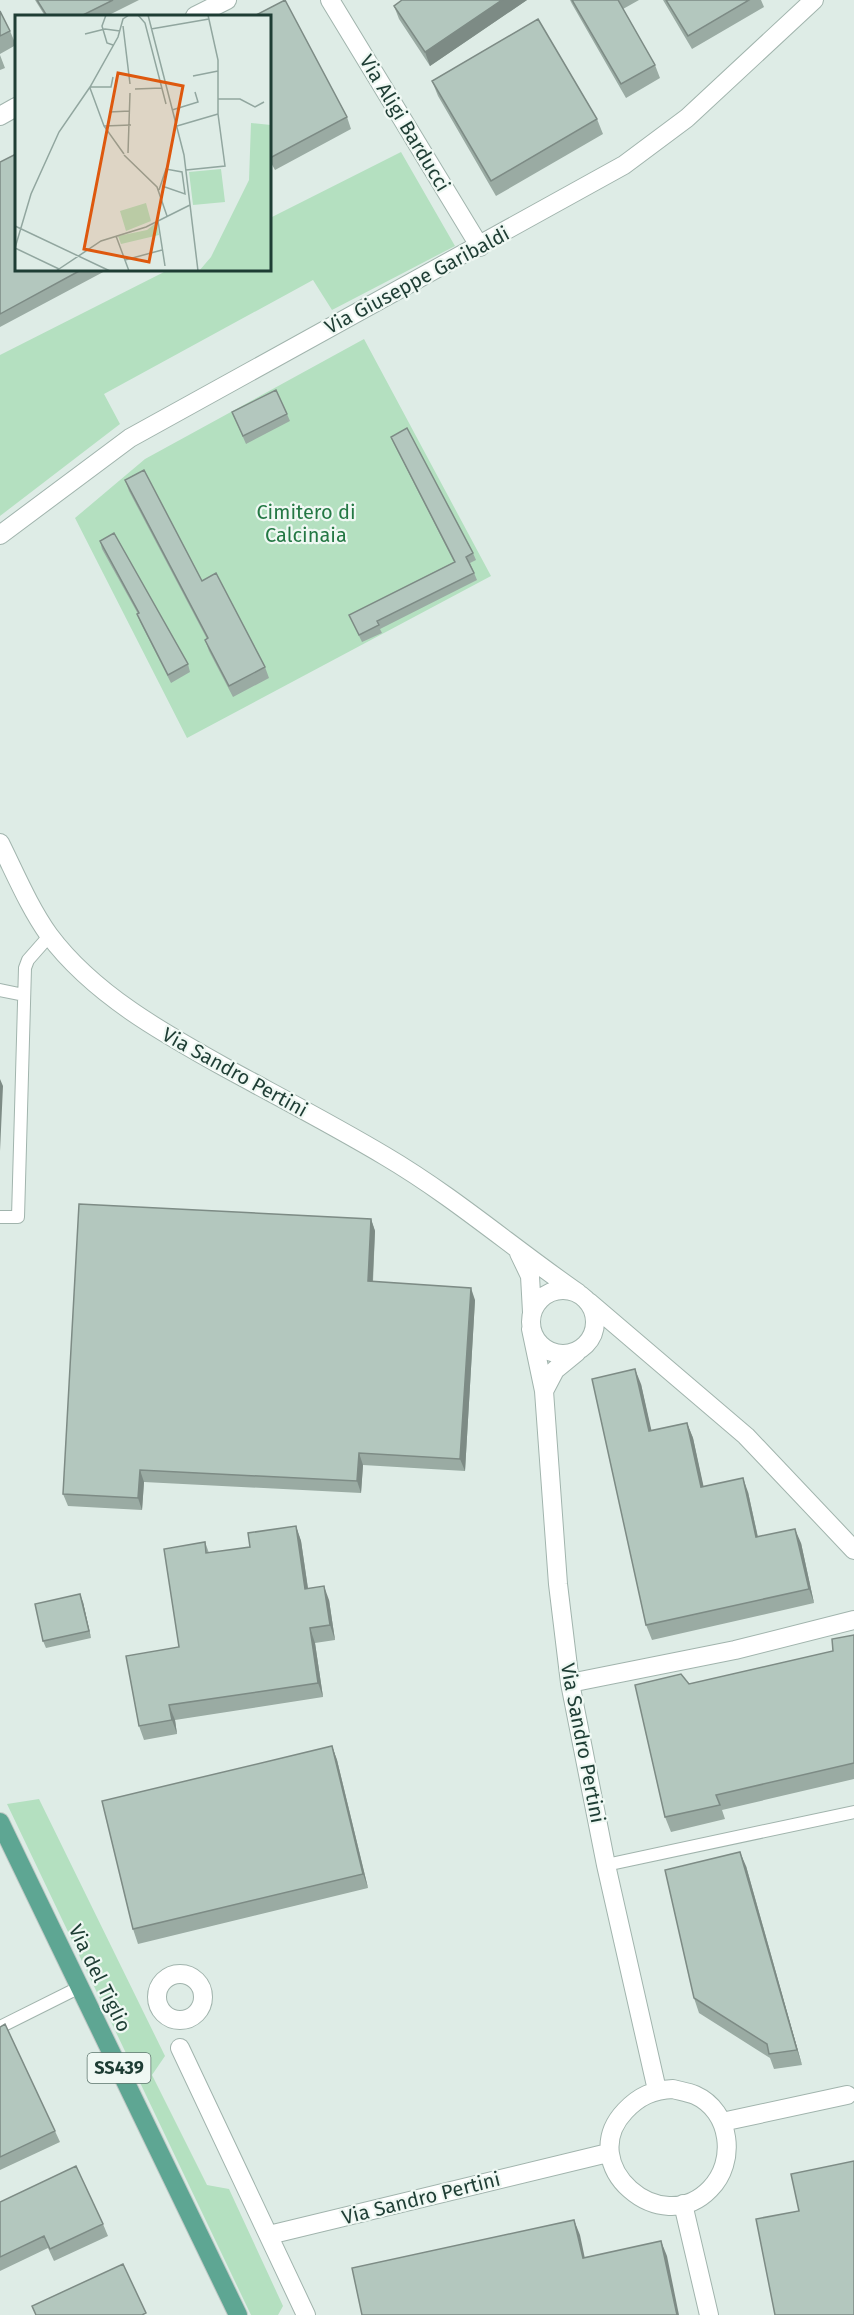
<svg xmlns="http://www.w3.org/2000/svg" width="854" height="2315" font-family="'Fira Sans',sans-serif">
<style>
.green{fill:#b4e0c0}
.lines{fill:none;stroke-linecap:round;stroke-linejoin:round}
.service-casing{stroke:#a1b4ad;stroke-width:14}
.minor-casing{stroke:#a1b4ad;stroke-width:20}
.tertiary-casing{stroke:#a1b4ad;stroke-width:20}
.primary-casing{stroke:#c0c9c6;stroke-width:20}
.service{stroke:#fff;stroke-width:12}
.minor{stroke:#fff;stroke-width:18}
.tertiary{stroke:#fff;stroke-width:18}
.primary{stroke:#5ea693;stroke-width:18}
.wall{fill:#9aaba3}
.shaded-wall{fill:#7d8b85}
.building{fill:#b3c7be;stroke:#7d8b85;stroke-width:1.5}
.labels{text-anchor:middle;dominant-baseline:central;stroke-width:4.5;stroke-linejoin:round;paint-order:stroke}
.shield{fill:#eff8f3;stroke:#5d756d;stroke-width:1.5}
.shield-label{font-size:18px;font-weight:bold;fill:#1e3d34}
.street-label{font-size:20px;fill:#1e3d34;stroke:#eff8f3}
.park-label{font-size:20px;fill:#247844;stroke:#eff8f3}
.inset-road{fill:none;stroke:#91a69f;stroke-width:1.5}
.view{fill:#de580e;fill-opacity:0.15;stroke:#de580e;stroke-width:3}
.inset-edge{fill:none;stroke:#1e3d34;stroke-width:3}
</style>
<rect width="100%" height="100%" fill="#deece6"/>
<path class="green" d="M401 152 455 246 332 310 313 280 104 394 120 424 0 516V355L168 270H270V218Z
M364 339 491 576 187 738 75 518 145 459Z
M39 1799 165 2056 152 2075 207 2185 229 2189 283 2306 278 2315H251L7 1804Z"/>
<g class="lines">
<g class="service-casing">
<path id="service" d="M0 990 24 995
M0 1217H18L25 968 28 960 50 935
M606 1865 854 1812
M0 2027 80 1987"/>
</g>
<g class="minor-casing">
<path id="minor" d="M330 0 480 247
M195 16 227 0
M0 116 16 107
M0 843C15 873 29 907 49 935 93 994 163 1033 226 1068 279 1097 333 1125 385 1156 453 1196 513 1248 578 1293
M519 1253 530 1276 532 1312
M531 1322a32 32 0 1 1 64 0a32 32 0 1 1-64 0Z
M589 1302 746 1436 854 1550
M531 1329 544 1391 558 1584 570 1683 606 1865 657 2090
M544 1391 555 1370 577 1352
M570 1683 735 1650 854 1620
M157 1997a23 23 0 1 1 46 0a23 23 0 1 1-46 0Z
M180 2048 306 2315
M673 2089C680 2091 688 2092 695 2095 731 2111 737 2162 710 2189 661 2240 574 2165 625 2111 639 2096 653 2090 673 2089Z
M722 2122 847 2095
M683 2204 709 2315
M269 2235 608 2153"/>
</g>
<g class="tertiary-casing">
<path id="tertiary" d="M0 535 130 438 624 165 687 118 814 0"/>
</g>
<g class="primary-casing">
<path id="primary" d="M0 1822 238 2315"/>
</g>
<use href="#service" class="service"/>
<use href="#minor" class="minor"/>
<use href="#tertiary" class="tertiary"/>
<use href="#primary" class="primary"/>
</g>
<path class="wall" d="M35 0H139L107 16H45Z
M402 0H527L430 66 399 19 394 6Z
M570 0H639L623 9 655 65 660 78 626 98 572 4Z
M663 0H761L764 7 692 49Z
M0 11 10 31 16 45 0 54Z
M270 16 347 117 351 129 275 170 270 161Z
M0 55 5 68 0 70Z
M432 81 597 119 603 134 496 196 438 96Z
M0 162 16 270H107L0 327Z
M232 412 287 414 290 421 246 444Z
M391 437 473 553 476 560 470 563 477 580 380 629 382 633 362 642 349 615 454 562 394 444Z
M125 480 202 581 265 667 269 678 233 697 209 651 205 640 207 639 129 491Z
M100 541 188 664 190 672 171 683 140 622 137 614H138L102 549Z
M371 1219 375 1231 373 1282 475 1300 465 1471 363 1465 361 1493 144 1482 142 1510 68 1506 63 1494Z
M641 1384 651 1431 687 1423 693 1438 703 1486 748 1492 758 1537 801 1543 814 1603 652 1640 646 1625Z
M296 1526 301 1541 308 1588 329 1600 335 1640 315 1643 323 1697 175 1720 177 1734 144 1740 139 1726 179 1647 205 1542 209 1553 250 1547Z
M83 1602 91 1638 46 1648 43 1641Z
M854 1635V1779L722 1810 725 1819 671 1832 665 1817 689 1684 833 1651Z
M332 1746 337 1760 368 1888 138 1944 133 1929Z
M746 1866 802 2065 774 2069 770 2058 699 2013 694 1998Z
M0 2027 55 2131 60 2142 0 2170Z
M0 2202 103 2224 108 2236 54 2261 48 2248 0 2271Z"/>
<path class="shaded-wall" d="M502 0H527L430 66 425 52Z
M0 1079 3 1086 0 1151Z
M371 1219 375 1231 372 1293 368 1281Z
M471 1288 475 1300 465 1471 460 1459Z
M635 1369 641 1384 655 1446 649 1431Z
M687 1423 693 1438 707 1502 701 1487Z
M359 1453 363 1465 361 1493 357 1481Z
M140 1470 144 1482 142 1510 138 1498Z
M743 1478 748 1492 761 1552 756 1537Z
M296 1526 301 1541 310 1603 305 1589Z
M795 1529 801 1543 814 1603 809 1589Z
M324 1586 329 1600 335 1640 330 1625Z
M80 1594 83 1602 91 1638 89 1631Z
M310 1628 315 1643 323 1697 318 1683Z
M169 1705 175 1720 177 1734 172 1720Z
M332 1746 337 1760 368 1888 363 1874Z
M740 1852 746 1866 802 2065 797 2050Z
M574 2220 580 2235 588 2273 583 2258Z
M661 2241 667 2256 679 2315H677Z"/>
<path class="building" d="M37 0H113L81 16H47Z
M285 0 347 117 270 158V16H254Z
M402 0H502L425 52 394 6Z
M572 0H618L655 65 621 84Z
M666 0H749L688 36Z
M0 11 10 31 0 36Z
M538 19 597 119 491 181 432 81Z
M16 154V270H81L0 314V162Z
M276 390 287 414 243 436 232 412Z
M407 428 473 553 466 557 474 573 377 621 379 625 359 635 349 615 455 562 391 437Z
M144 470 202 581 216 573 265 667 229 686 205 640 208 638 125 480Z
M114 533 188 664 168 675 137 614 139 613 100 541Z
M79 1204 371 1219 368 1281 471 1288 460 1459 359 1453 357 1481 140 1470 138 1498 63 1494Z
M635 1369 649 1431 687 1423 701 1487 743 1478 756 1537 795 1529 809 1589 646 1625 592 1379Z
M296 1526 305 1589 324 1586 330 1625 310 1628 318 1683 169 1705 172 1720 139 1726 126 1656 179 1647 164 1549 205 1542 206 1553 250 1547 248 1533Z
M80 1594 89 1631 43 1641 35 1604Z
M854 1635V1763L716 1795 720 1805 665 1817 635 1685 681 1674 689 1684 833 1651 832 1639Z
M332 1746 363 1874 133 1929 102 1801Z
M740 1852 797 2050 769 2054 767 2044 694 1998 665 1870Z
M5 2024 55 2131 0 2157V2027Z
M854 2161V2315H775L756 2219 799 2211 791 2174Z
M76 2166 103 2224 50 2249 44 2236 0 2257V2202Z
M574 2220 583 2258 661 2241 677 2315H362L352 2268Z
M123 2264 146 2313 142 2315H36L32 2306Z"/>
<g class="labels">
<rect class="shield" x="87.5" y="2053" width="63" height="30" rx="4.5"/>
<g class="shield-label">
<text x="119" y="2068">SS439</text>
</g>
<g class="street-label">
<text transform="translate(405 123) rotate(59)">Via Aligi Barducci</text>
<text transform="translate(417 280) rotate(-28)">Via Giuseppe Garibaldi</text>
<text transform="translate(235 1072) rotate(29)">Via Sandro Pertini</text>
<text transform="translate(583 1743) rotate(79)">Via Sandro Pertini</text>
<text transform="translate(100 1978) rotate(64)">Via del Tiglio</text>
<text transform="translate(421 2198) rotate(-14)">Via Sandro Pertini</text>
</g>
<g class="park-label">
<text x="306" y="512">Cimitero di<tspan x="306" dy="23">Calcinaia</tspan></text>
</g>
</g>
<g transform="translate(15 15)">
<rect width="256" height="256" fill="#deece6"/>
<path d="M236 108 256 110V256H184L196 242 234 165ZM206 154 210 187 178 190 174 157ZM131 188 136 206 111 216 105 196ZM142 207 144 220 106 229 103 221 132 215Z" fill="#b4e0c0"/>
<path class="inset-road" d="M91 0 87 11 92 28 98 30M123 0 130 8 151 89M133 0 169 140 183 256M108 11 115 69M136 14 194 4M70 19 90 14 105 16M178 61 203 56M75 72H96L98 62M75 73 89 111 109 139M120 74 147 73M203 84H225L240 92 249 87M157 95 183 87 180 77M94 97 115 96M89 111 116 110M162 111 203 99M113 138 115 78M109 140 142 172 152 201M171 155 210 151 203 99V45L193 0M144 175 151 154 167 157 170 179 147 171M143 206 150 251M0 211 95 256M101 221 114 256M0 233 16 179 44 117 75 72 103 22 108 4 114 0M0 233 44 254M110 245 147 235M41 256 86 226 131 212 175 190"/>
<path class="view" d="M103 58 168 71 134 247 69 234Z"/>
<rect width="256" height="256" class="inset-edge"/>
</g>
</svg>
